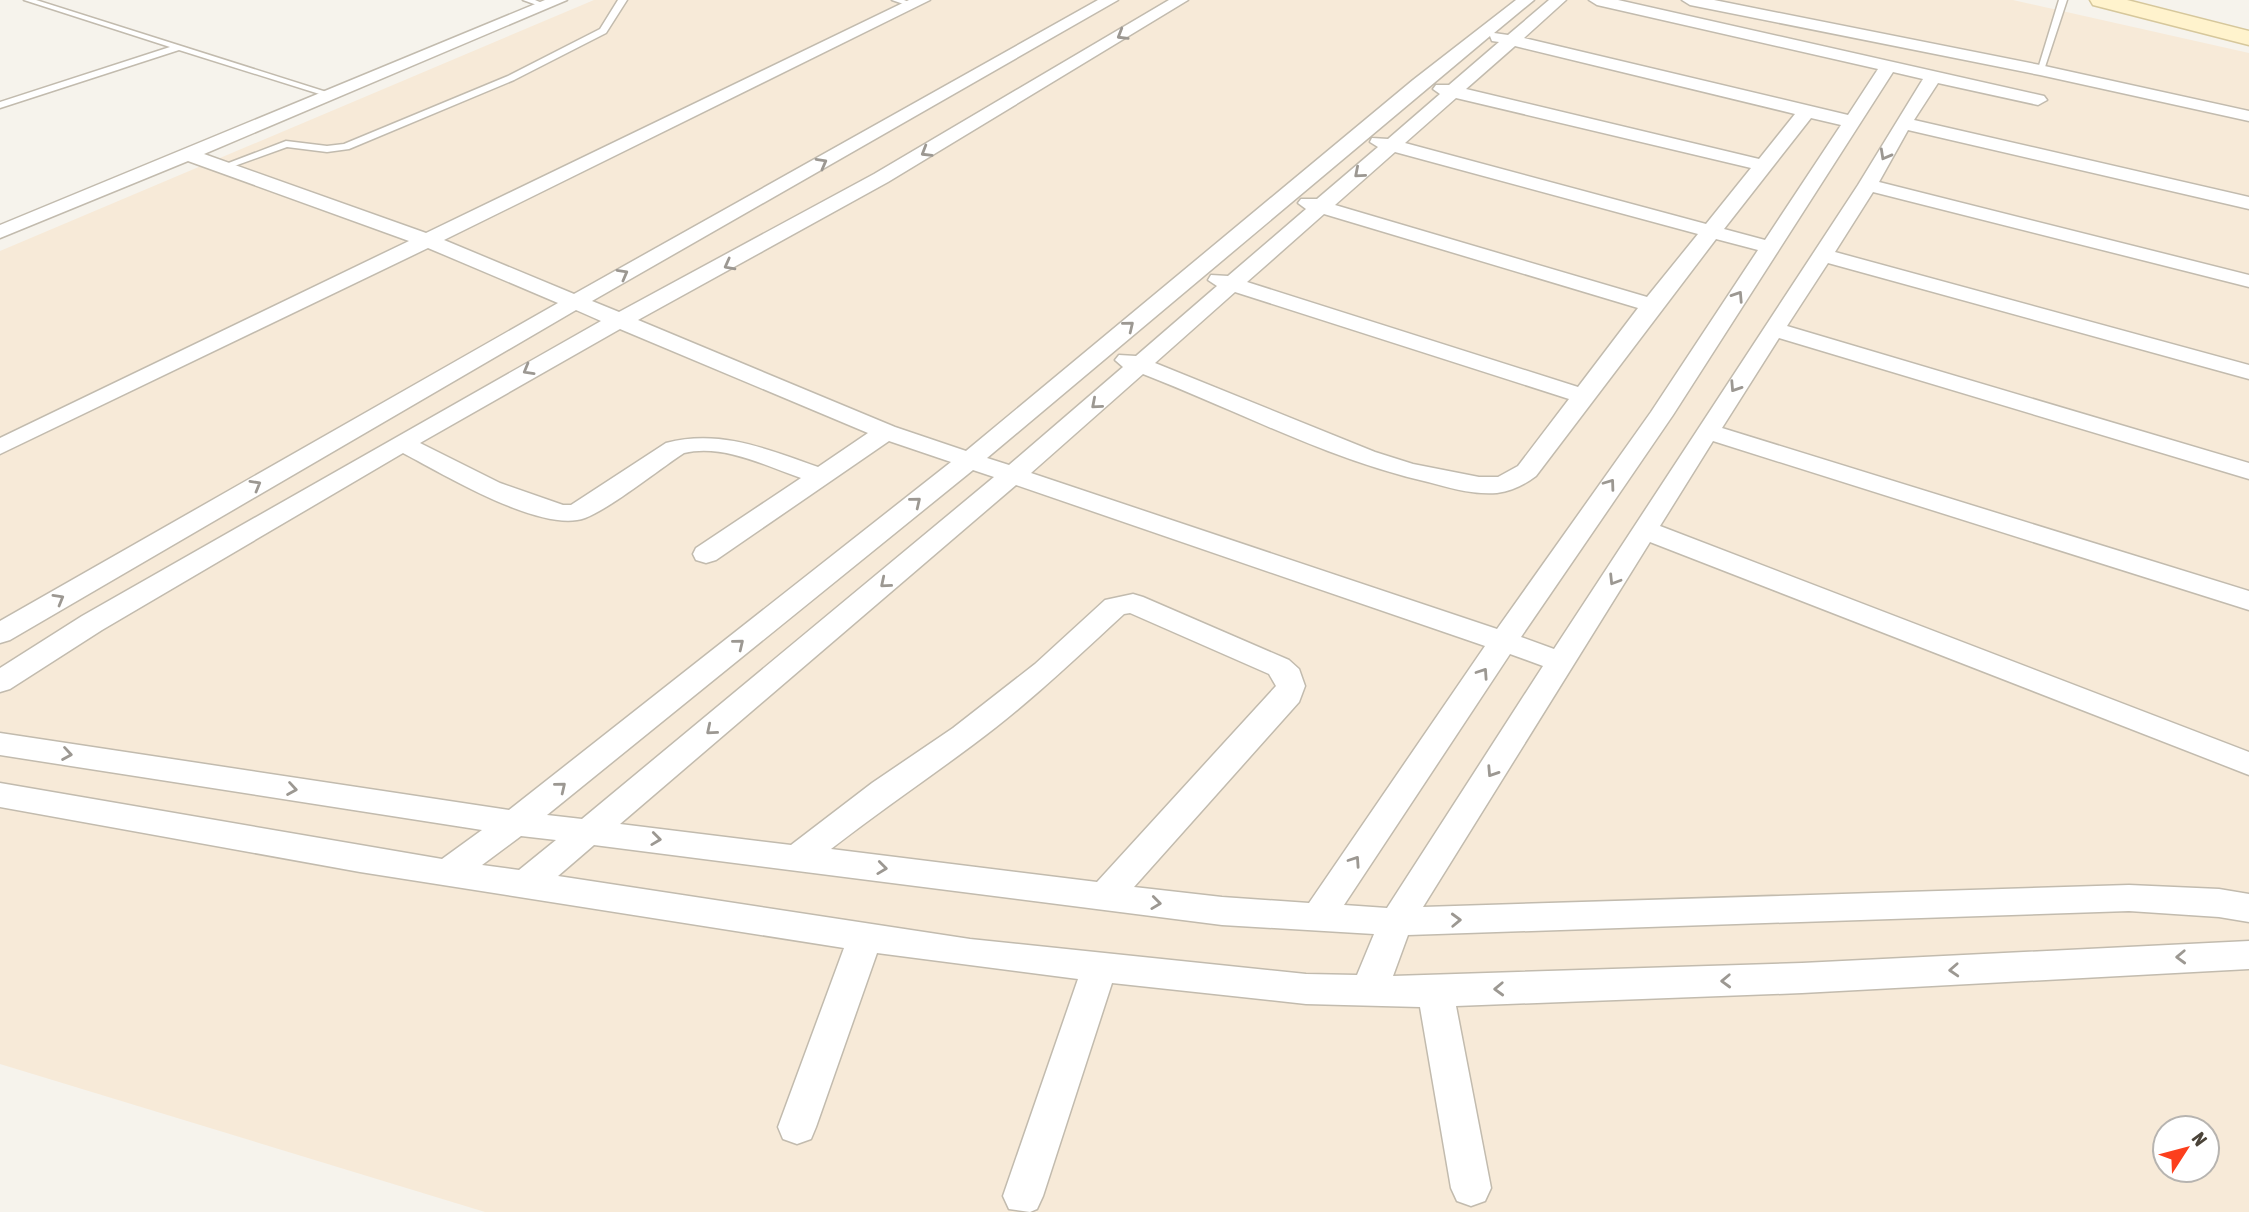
<svg xmlns="http://www.w3.org/2000/svg" width="2249" height="1212" font-family="'Asap Condensed',sans-serif">
<style>
.commercial{fill:#f7ead8;fill-rule:evenodd}
.lines{fill:none;stroke-linecap:round;stroke-linejoin:round}
.lane-casing{stroke:#c2bbae;stroke-width:3}
.street-casing{stroke:#c2bbae;stroke-width:3}
.secondary-casing{stroke:#d6c79b;stroke-width:3}
.lane{fill:#fff;fill-rule:evenodd}
.street{fill:#fff;fill-rule:evenodd}
.secondary{fill:#fff3cd;fill-rule:evenodd}
.oneway{stroke:#9c9892}
</style>
<rect width="100%" height="100%" fill="#f6f3ec"/>
<path class="commercial" d="M594 0H2013L2249 53V1212H485L0 1064V251ZM2165 1128H2207V1170H2165Z"/>
<g class="lines">
<g class="lane-casing">
<path id="lane" d="M24 0H36L336 95 329 97 179 50 0 108V102L170 47Z
M523 0H535L549 6 545 8Z
M618 0H627L606 33 514 80 349 149 327 152 287 147 226 169 218 167 286 141 327 146 344 144 508 76 600 29Z
M892 0H904L916 5 912 7Z
M2059 0H2067L2044 70 2037 72Z"/>
</g>
<g class="street-casing">
<path id="street" d="M545 0H567L204 154 426 233 909 0H930L444 240 574 294 1098 0H1118L592 301 619 312 874 174 1169 0H1188L888 182 638 320 895 427 966 451 1413 80 1516 0H1534L1494 33 1508 35 1549 0H1566L1524 38 1848 115 1878 69 1597 5 1589 0H1618L2044 96 2047 100 2038 105 1938 83 1914 120 2249 197V209L1908 130 1879 182 2249 275V287L1873 192 1835 252 2249 365V379L1828 263 1787 326 2249 463V479L1779 338 1722 428 2249 591V610L1713 441 1660 526 2249 752V775L1650 542 1423 907 2129 885 2219 889 2249 894V922L2219 917 2129 911 1408 935 1393 976 1802 963 2249 941V969L1802 993 1456 1006 1491 1188 1485 1201 1471 1206 1457 1201 1451 1188 1420 1007 1306 1004 1112 983 1043 1196 1037 1209 1030 1212 1009 1209 1003 1196 1078 979 877 953 816 1127 811 1139 797 1144 783 1139 778 1127 844 948 360 872 0 807V783L442 859 482 830 0 755V733L509 810 951 462 889 441 716 560 706 563 696 560 693 554 696 548 801 478C764 465 723 444 684 453 658 470 611 508 585 518 542 534 443 474 403 453L102 630 10 689 0 692V668L82 616 601 321 576 310 10 640 0 643V621L558 303 428 248 0 454V438L409 241 188 161 0 238V225ZM1490 36 1492 41 1499 42 1449 85H1436L1433 89 1440 94 1388 139 1372 138 1370 142 1378 147 1317 199H1301L1298 203 1306 209 1228 276 1211 275 1208 280 1217 286 1136 356 1119 355 1115 360 1123 367 1009 465 987 458ZM1515 46 1795 114 1759 159 1466 89ZM1893 72 1923 79 1858 185 1554 649 1521 637 1673 415ZM1456 98 1751 168 1706 224 1405 143ZM1811 118 1841 125 1765 240 1724 229ZM1395 152 1698 234 1647 297 1335 205ZM1324 214 1638 308 1578 387 1247 282ZM1716 239 1758 250 1651 412 1497 629 1031 473 1143 374C1238 411 1328 459 1428 482 1450 488 1474 495 1497 493 1512 491 1524 485 1536 476ZM1235 292 1569 399 1518 466 1498 477H1479L1413 464 1375 452 1155 363ZM620 329 868 433 818 467C767 449 720 429 666 443L571 505H563L500 483 420 443ZM973 470 994 477 582 819 547 815ZM1016 485 1485 646 1309 903 1222 897 1134 887 1299 702 1305 686 1299 669 1289 660 1143 597 1133 594 1105 600 1035 664 953 728 872 783 791 845 620 824ZM1130 613 1269 674 1276 686 1097 882 831 849C877 813 926 780 974 744 1027 705 1075 659 1124 614ZM1510 654 1543 666 1387 908 1344 905ZM521 836 556 840 519 870 482 865ZM594 845 1222 925 1374 934 1357 975 1306 974 970 939 558 876Z
M1682 0H1714L2040 65 2249 111V121L2040 75 1690 5Z"/>
</g>
<g class="secondary-casing">
<path id="secondary" d="M2090 0H2127L2249 31V45L2093 5Z"/>
</g>
<use href="#lane" class="lane"/>
<use href="#street" class="street"/>
<use href="#secondary" class="secondary"/>
</g>
<defs><path id="oneway-chevron" d="M-2-3.5L2.5 0L-2 3.5" fill="none" stroke-width="1.6" stroke-linecap="round" stroke-linejoin="round" transform="scale(1.75)"/></defs>
<g class="oneway">
<use href="#oneway-chevron" transform="translate(1122 35) rotate(149)"/>
<use href="#oneway-chevron" transform="translate(926 152) rotate(149)"/>
<use href="#oneway-chevron" transform="translate(1885 155) rotate(119)"/>
<use href="#oneway-chevron" transform="translate(822 163) rotate(-29)"/>
<use href="#oneway-chevron" transform="translate(1359 173) rotate(139)"/>
<use href="#oneway-chevron" transform="translate(729 265) rotate(152)"/>
<use href="#oneway-chevron" transform="translate(623 274) rotate(-29)"/>
<use href="#oneway-chevron" transform="translate(1738 296) rotate(-57)"/>
<use href="#oneway-chevron" transform="translate(1129 326) rotate(-39)"/>
<use href="#oneway-chevron" transform="translate(528 370) rotate(150)"/>
<use href="#oneway-chevron" transform="translate(1735 387) rotate(123)"/>
<use href="#oneway-chevron" transform="translate(1096 404) rotate(139)"/>
<use href="#oneway-chevron" transform="translate(1610 484) rotate(-54)"/>
<use href="#oneway-chevron" transform="translate(256 485) rotate(-30)"/>
<use href="#oneway-chevron" transform="translate(916 502) rotate(-39)"/>
<use href="#oneway-chevron" transform="translate(1614 580) rotate(122)"/>
<use href="#oneway-chevron" transform="translate(885 583) rotate(140)"/>
<use href="#oneway-chevron" transform="translate(59 599) rotate(-30)"/>
<use href="#oneway-chevron" transform="translate(739 644) rotate(-39)"/>
<use href="#oneway-chevron" transform="translate(1483 673) rotate(-56)"/>
<use href="#oneway-chevron" transform="translate(711 730) rotate(140)"/>
<use href="#oneway-chevron" transform="translate(67 754) rotate(9)"/>
<use href="#oneway-chevron" transform="translate(1492 772) rotate(123)"/>
<use href="#oneway-chevron" transform="translate(561 787) rotate(-39)"/>
<use href="#oneway-chevron" transform="translate(292 789) rotate(9)"/>
<use href="#oneway-chevron" transform="translate(656 839) rotate(7)"/>
<use href="#oneway-chevron" transform="translate(1355 861) rotate(-56)"/>
<use href="#oneway-chevron" transform="translate(882 868) rotate(7)"/>
<use href="#oneway-chevron" transform="translate(1156 903) rotate(7)"/>
<use href="#oneway-chevron" transform="translate(1456 920) rotate(-2)"/>
<use href="#oneway-chevron" transform="translate(2181 957) rotate(178)"/>
<use href="#oneway-chevron" transform="translate(1954 970) rotate(177)"/>
<use href="#oneway-chevron" transform="translate(1726 981) rotate(178)"/>
<use href="#oneway-chevron" transform="translate(1499 989) rotate(178)"/>
</g>
<g transform="translate(2186 1149) rotate(54)"><circle r="33" fill="#ffffff" stroke="#b7b4b0" stroke-width="2"/>
<path d="M0-5L12 26L0 18L-12 26Z" fill="#fc3f1d"/>
<text y="-10" font-size="19" font-weight="bold" text-anchor="middle" fill="#4b4439">N</text>
</g>
</svg>
